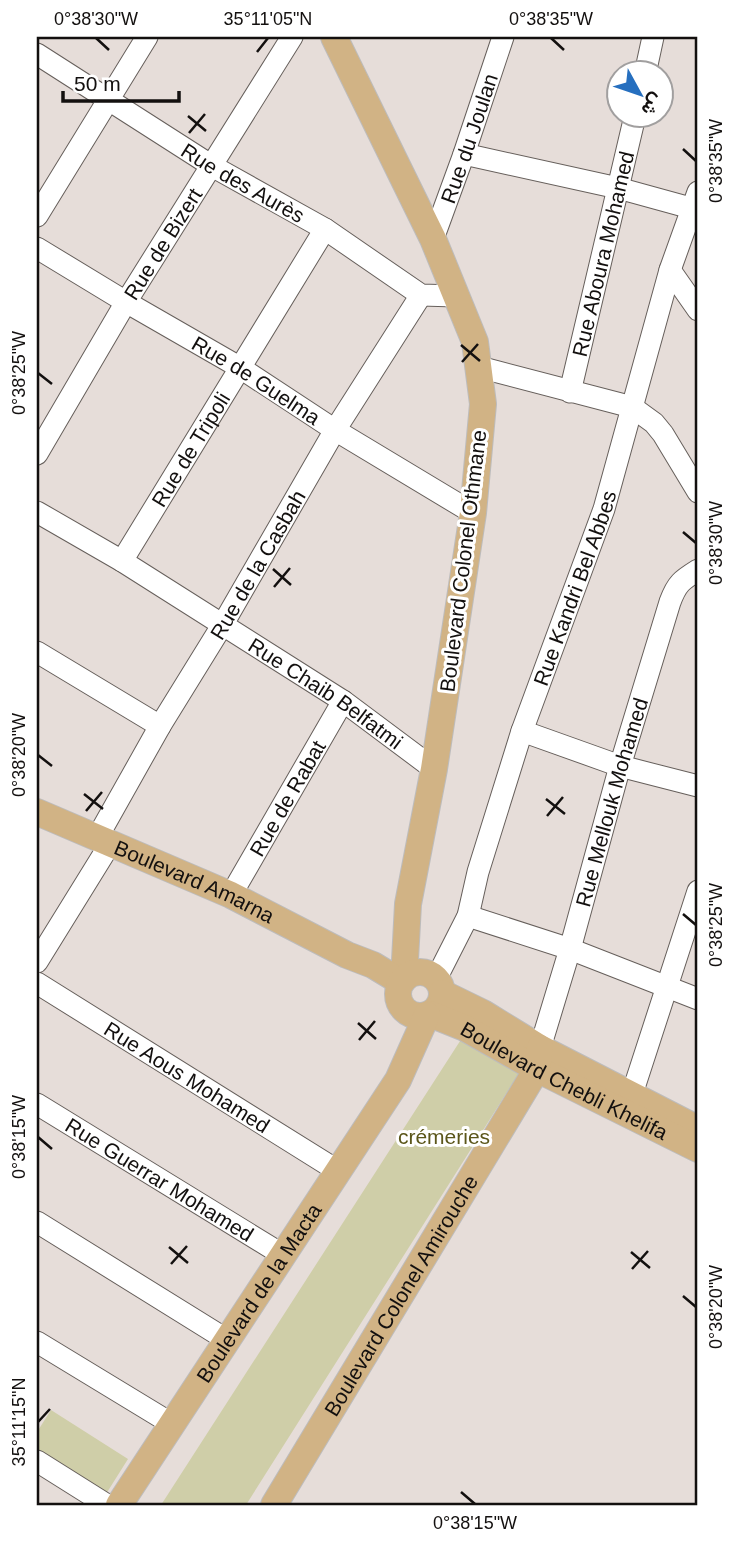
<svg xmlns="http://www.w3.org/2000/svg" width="735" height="1542" font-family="Helvetica,Vazirmatn,sans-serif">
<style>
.green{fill:#cfcea8}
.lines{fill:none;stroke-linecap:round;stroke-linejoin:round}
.minor-casing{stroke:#665f5b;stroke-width:23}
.major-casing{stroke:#bdbcbc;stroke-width:28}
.minor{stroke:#fff;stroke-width:21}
.major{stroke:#d1b385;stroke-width:26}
.ticks{fill:none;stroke:#13100f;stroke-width:2.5}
.labels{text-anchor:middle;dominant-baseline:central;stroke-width:6;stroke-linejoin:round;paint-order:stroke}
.street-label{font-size:21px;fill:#13100f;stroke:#fff}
.park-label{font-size:21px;fill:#5b561a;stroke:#fff}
.neatline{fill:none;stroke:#13100f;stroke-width:2.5}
.ticks-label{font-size:18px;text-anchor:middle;fill:#13100f}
</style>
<rect width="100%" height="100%" fill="#e6ddd9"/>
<path class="green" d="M462 1038 521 1070 246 1505H161Z
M51 1410 128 1459 106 1494 37 1450V1432Z"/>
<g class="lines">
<g class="minor-casing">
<g id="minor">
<path id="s1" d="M37 54 212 166 325 229 421 295 456 296"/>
<path d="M645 74 653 37"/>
<path d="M464 154 618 188 698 210"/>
<path d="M37 216 147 37"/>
<path id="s2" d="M433 239 464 154 503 37"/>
<path id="s3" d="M37 248 126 302 239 367 335 430 473 513"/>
<path d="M670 270 698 310"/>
<path d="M479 367 632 407 654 423 663 434 698 492"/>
<path id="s4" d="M570 392 635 116"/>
<path id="s5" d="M37 454 126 302 292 37"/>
<path id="s6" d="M37 512 122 561 343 701 434 769"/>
<path id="s7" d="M122 561 325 229"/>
<path d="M37 652 160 726"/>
<path d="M522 731 620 766 698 786"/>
<path id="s8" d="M97 838 160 726 223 624 335 430 421 295"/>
<path id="s9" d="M231 895 343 701"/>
<path d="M468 916 570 949 698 999"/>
<path d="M37 962 110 844"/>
<path id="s10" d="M436 979 468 916 478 872 522 731 604 509 670 270 698 192"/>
<path id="s11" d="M37 983 338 1171"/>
<path id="s12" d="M540 1048 570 949 620 766 670 602C677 583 682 580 698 570"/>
<path d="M632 1094 698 891"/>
<path id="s13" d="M37 1104 283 1255"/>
<path d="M37 1222 227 1340"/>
<path d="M37 1342 172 1424"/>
<path d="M37 1461 107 1505"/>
</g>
</g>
<g class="major-casing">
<g id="major">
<path d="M334 37 433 239 475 342 483 404 473 513 434 769 408 904 404 979"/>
<path id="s14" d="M37 812 231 895 347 955 373 965 401 982"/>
<circle cx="420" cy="994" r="22"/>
<path d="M442 993 483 1013 540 1048 698 1129"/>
<path id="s15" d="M430 1014 465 1028 537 1069 698 1149"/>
<path id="s16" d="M119 1505 398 1080 427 1015"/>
<path id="s17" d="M274 1505 537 1069 540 1048"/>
</g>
</g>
<use href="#minor" class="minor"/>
<use href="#major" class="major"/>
</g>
<path class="ticks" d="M96 38 109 50M551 38 564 50M257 52 268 38M188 116 206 131M189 133 205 114M683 149 696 161M461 345 480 361M462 362 478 344M38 373 52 384M683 532 696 543M273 569 291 585M274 587 290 568M38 755 52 766M84 794 103 809M546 799 565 814M86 811 102 792M547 816 563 797M683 914 696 925M358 1023 376 1039M359 1040 375 1021M38 1137 52 1149M169 1247 188 1263M631 1252 650 1268M171 1264 187 1246M632 1269 648 1251M683 1296 696 1307M38 1422 50 1409M461 1492 475 1504"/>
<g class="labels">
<g class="street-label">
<text stroke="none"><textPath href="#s2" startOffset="107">Rue du Joulan</textPath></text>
<text stroke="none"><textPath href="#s1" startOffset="243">Rue des Aurès</textPath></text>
<text stroke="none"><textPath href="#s5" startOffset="245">Rue de Bizert</textPath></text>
<text stroke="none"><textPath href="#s4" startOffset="142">Rue Aboura Mohamed</textPath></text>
<text stroke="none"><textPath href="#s3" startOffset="256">Rue de Guelma</textPath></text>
<text stroke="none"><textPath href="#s7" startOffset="131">Rue de Tripoli</textPath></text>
<text transform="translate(463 561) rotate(-83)">Boulevard Colonel Othmane</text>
<text stroke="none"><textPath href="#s8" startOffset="317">Rue de la Casbah</textPath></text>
<text stroke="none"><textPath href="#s10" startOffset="416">Rue Kandri Bel Abbes</textPath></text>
<text stroke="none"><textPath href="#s6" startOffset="341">Rue Chaib Belfatmi</textPath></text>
<text stroke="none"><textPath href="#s9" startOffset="112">Rue de Rabat</textPath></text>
<text stroke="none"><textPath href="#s12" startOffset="256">Rue Mellouk Mohamed</textPath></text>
<text stroke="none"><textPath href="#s14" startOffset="172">Boulevard Amarna</textPath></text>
<text stroke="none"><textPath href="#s11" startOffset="177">Rue Aous Mohamed</textPath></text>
<text stroke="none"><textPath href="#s15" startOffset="150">Boulevard Chebli Khelifa</textPath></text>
<text stroke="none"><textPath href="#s13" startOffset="144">Rue Guerrar Mohamed</textPath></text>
<text stroke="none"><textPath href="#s16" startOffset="254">Boulevard de la Macta</textPath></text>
<text stroke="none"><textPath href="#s17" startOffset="245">Boulevard Colonel Amirouche</textPath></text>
</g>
<g class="park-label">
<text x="444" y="1136">crémeries</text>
</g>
</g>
<rect width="735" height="1542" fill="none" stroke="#ffffff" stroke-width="77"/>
<g transform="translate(640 94) rotate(130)"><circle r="33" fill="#ffffff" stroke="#a19f9f" stroke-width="2"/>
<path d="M0-5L12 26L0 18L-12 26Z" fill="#266fbf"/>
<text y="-10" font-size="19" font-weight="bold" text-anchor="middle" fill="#13100f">ش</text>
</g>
<path d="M63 91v10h116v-10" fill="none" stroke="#13100f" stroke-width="3.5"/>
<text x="74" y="91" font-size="21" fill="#13100f" stroke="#ffffff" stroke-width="5" paint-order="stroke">50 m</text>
<rect x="38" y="38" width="658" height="1466" class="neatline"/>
<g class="ticks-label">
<text x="96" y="25">0°38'30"W</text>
<text x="268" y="25">35°11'05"N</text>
<text x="551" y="25">0°38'35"W</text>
<text transform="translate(716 161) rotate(-90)" y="6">0°38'35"W</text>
<text transform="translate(19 373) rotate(-90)" y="6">0°38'25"W</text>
<text transform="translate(716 543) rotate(-90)" y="6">0°38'30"W</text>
<text transform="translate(19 755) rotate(-90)" y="6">0°38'20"W</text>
<text transform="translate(716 925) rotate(-90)" y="6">0°38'25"W</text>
<text transform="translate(19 1137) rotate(-90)" y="6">0°38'15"W</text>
<text transform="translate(716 1307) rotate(-90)" y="6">0°38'20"W</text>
<text transform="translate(19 1422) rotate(-90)" y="6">35°11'15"N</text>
<text x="475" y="1529">0°38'15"W</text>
</g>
</svg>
